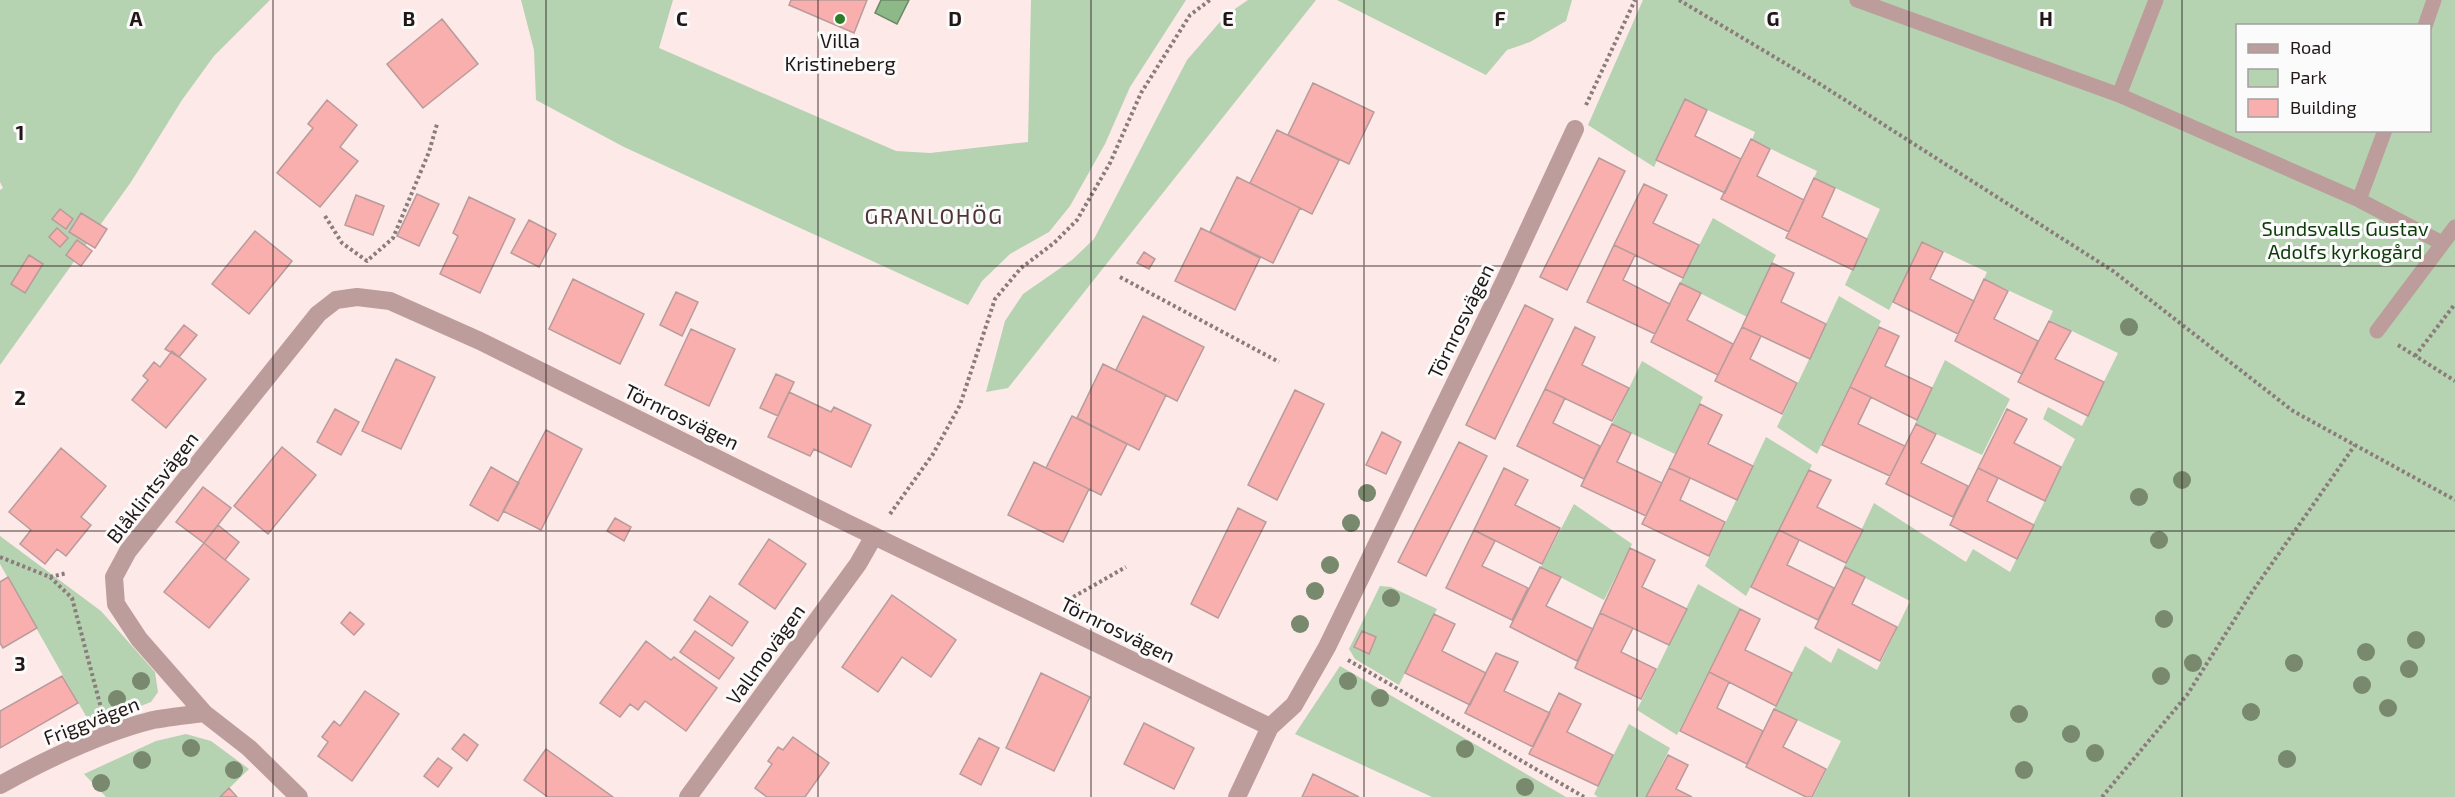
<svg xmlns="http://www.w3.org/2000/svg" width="2455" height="797" font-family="'Exo 2',sans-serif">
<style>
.green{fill:#b5d2b1;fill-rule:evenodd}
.water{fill:#8cb987;stroke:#6c8865;stroke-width:1.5}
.building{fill:#f8afae;stroke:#b89b9b;stroke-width:1.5}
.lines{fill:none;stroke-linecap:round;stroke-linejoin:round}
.path{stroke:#8b7c7c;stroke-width:4;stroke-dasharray:3 3;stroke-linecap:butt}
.lane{stroke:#bd9c9c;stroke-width:15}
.street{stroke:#bd9c9c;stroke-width:18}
.tree{fill:#78896d}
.grid{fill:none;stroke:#221717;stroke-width:1.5;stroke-opacity:0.55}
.poi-dot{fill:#2d7c26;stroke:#fbfbfb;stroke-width:2}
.labels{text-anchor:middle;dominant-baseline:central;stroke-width:6;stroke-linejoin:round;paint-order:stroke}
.poi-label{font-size:20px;fill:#221717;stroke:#fbfbfb}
.park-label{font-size:20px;fill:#0c3a08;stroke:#fbfbfb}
.street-label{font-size:20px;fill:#221717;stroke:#fbfbfb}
.quarter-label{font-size:22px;letter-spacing:1.5px;fill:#4d3535;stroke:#fbfbfb}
.grid-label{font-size:20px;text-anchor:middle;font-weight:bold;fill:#221717;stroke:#fbfbfb;stroke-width:6;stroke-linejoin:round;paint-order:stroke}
</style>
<rect width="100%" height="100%" fill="#fce9e8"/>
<path class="green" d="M0 0H270L214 56 182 100 131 182 0 365V190L3 188 0 182Z
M521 0H673L659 48 896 151 930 153 1028 142 1031 0H1186L1130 87 1105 144 1070 206 1049 232 1010 254 982 281 968 305 624 147 536 100 534 50Z
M1248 0H1316L1008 388 986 392 1005 321 1023 294 1072 260 1094 239 1187 60 1226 15Z
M1337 0H1572L1566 21 1530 42 1507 50 1486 75Z
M1643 0H2455V797H1813L1841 741 1774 709 1805 646 1831 663 1838 648 1877 670 1910 601 1844 567 1874 503 1966 562 1973 549 2010 572 2075 439 2043 419 2048 407 2082 426 2118 353 2049 320 2053 311 1984 279 1987 272 1923 242 1889 310 1845 285 1880 209 1814 178 1817 171 1752 140 1755 132 1686 100 1654 167 1588 125ZM2238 26H2430V130H2238Z
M1713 218 1776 255 1747 317 1680 283Z
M1839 296 1881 321 1817 454 1777 427Z
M1945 360 2010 399 1982 455 1915 424Z
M1642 361 1703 397 1675 454 1612 424Z
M1766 437 1812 465 1746 596 1705 566Z
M1574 504 1632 544 1604 600 1541 567Z
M0 536 101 611 155 672 158 692 151 702 91 725 0 564Z
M1698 584 1740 608 1677 735 1637 710Z
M1380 586 1391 587 1437 609 1399 685 1355 659 1349 649Z
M1340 666 1566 797H1432L1295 734Z
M1629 724 1670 748 1646 797H1598L1594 794Z
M186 734 211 741 249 769 220 797H106L84 774 156 741Z"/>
<path class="water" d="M881 0H909L897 24 875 13Z"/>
<path class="building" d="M791 0H867L854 33 789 5Z
M442 19 478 64 423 108 387 64Z
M1313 83 1374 112 1349 164 1288 135Z
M1685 99 1707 110 1695 136 1741 159 1725 193 1656 160Z
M327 100 357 125 340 147 358 161 320 207 277 173 313 128 308 124Z
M1277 130 1339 160 1312 214 1250 183Z
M1751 139 1770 149 1757 176 1804 200 1789 232 1721 199Z
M1599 158 1625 171 1567 290 1540 277Z
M1237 177 1300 208 1273 263 1210 232Z
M1814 178 1835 188 1822 217 1867 239 1853 270 1786 238Z
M1644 184 1667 195 1653 223 1699 245 1683 278 1614 245Z
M417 194 439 204 419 246 397 236Z
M356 195 384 206 373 235 345 225Z
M469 197 515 219 480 293 440 274 458 236 453 233Z
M60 209 73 219 66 229 52 219Z
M81 213 107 229 95 248 69 232Z
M529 220 556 234 539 267 511 253Z
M57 228 68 238 60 247 49 237Z
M1201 228 1260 258 1235 310 1175 281Z
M255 231 292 261 249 314 212 284Z
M77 240 92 251 81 266 66 255Z
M1922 242 1943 252 1930 279 1974 301 1958 334 1893 302Z
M1614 245 1635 255 1623 280 1670 304 1655 334 1587 302Z
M1144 252 1155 259 1149 269 1137 263Z
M29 255 43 264 25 293 11 284Z
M1772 263 1794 273 1781 302 1826 324 1810 359 1742 327Z
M573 279 644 314 620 364 549 329Z
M1984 279 2008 291 1994 319 2038 341 2022 374 1955 341Z
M1680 283 1701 293 1687 320 1733 344 1718 375 1651 342Z
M676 292 698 302 682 336 660 325Z
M1525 305 1553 319 1495 439 1466 425Z
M1143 316 1204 347 1177 401 1116 370Z
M2049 321 2071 331 2055 359 2104 382 2088 416 2018 382Z
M184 325 197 335 179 357 165 349Z
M1575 327 1595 337 1582 365 1629 388 1612 421 1545 389Z
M1742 327 1761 336 1750 359 1797 383 1782 414 1715 381Z
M1879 327 1899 336 1885 366 1932 388 1917 420 1850 387Z
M691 329 735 349 709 406 665 385Z
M172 351 206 379 166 428 132 400 148 380 143 376 154 362 160 367Z
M396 359 435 377 401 449 362 431Z
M1103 364 1166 395 1139 450 1077 418Z
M776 374 794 382 778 416 760 408Z
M1850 387 1871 397 1858 424 1905 446 1890 476 1822 445Z
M1545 389 1565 398 1553 423 1600 446 1584 479 1517 446Z
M1295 390 1324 404 1277 500 1248 485Z
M789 392 831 412 834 407 871 425 851 467 814 449 810 456 768 437Z
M1700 404 1722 415 1708 444 1753 466 1737 500 1669 468Z
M335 409 359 422 341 455 317 442Z
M2007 409 2027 419 2014 443 2061 467 2045 501 1978 468Z
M1072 416 1127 444 1101 495 1046 468Z
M1612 424 1631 433 1617 462 1662 483 1646 516 1581 486Z
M1916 424 1936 434 1921 463 1968 486 1953 517 1886 484Z
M546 430 582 449 541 530 503 511Z
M1382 432 1401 442 1386 474 1366 465Z
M1459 442 1487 456 1426 576 1398 562Z
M282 447 316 475 268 534 234 506Z
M61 448 106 486 81 517 91 525 66 556 57 549 45 564 20 544 31 530 9 512Z
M1034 462 1089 489 1063 542 1008 515Z
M491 467 519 483 498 521 470 505Z
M1504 468 1528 480 1515 505 1560 528 1542 564 1474 530Z
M1669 468 1690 478 1680 500 1725 522 1709 556 1642 524Z
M1978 468 1998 478 1987 501 2034 525 2017 559 1950 525Z
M1809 470 1831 480 1817 507 1863 530 1846 563 1779 530Z
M203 487 231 508 204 543 176 522Z
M1238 508 1266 522 1218 618 1191 604Z
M615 518 631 527 624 541 607 531Z
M218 525 239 542 225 560 204 543Z
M1474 530 1495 541 1482 566 1528 588 1512 620 1446 588Z
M1779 530 1799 540 1787 565 1834 588 1818 620 1751 587Z
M769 539 806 564 775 609 739 584Z
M204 543 249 579 209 628 164 592Z
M1630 548 1655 560 1642 587 1687 609 1669 645 1600 613Z
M1540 567 1561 577 1546 606 1593 629 1577 661 1510 627Z
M1845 567 1865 577 1852 604 1897 627 1880 661 1815 628Z
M8 577 37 628 3 648 0 643V582Z
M892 595 956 640 931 677 902 657 878 692 842 667Z
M710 596 748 622 732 646 694 620Z
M1740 609 1760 619 1745 650 1792 673 1776 706 1709 672Z
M350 612 364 624 354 635 341 623Z
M1600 613 1633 628 1621 652 1656 669 1641 699 1575 668Z
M1434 614 1455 624 1442 651 1486 673 1470 705 1405 673Z
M695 631 734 658 719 679 680 652Z
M1362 631 1376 637 1369 654 1354 647Z
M646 641 671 660 674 657 717 688 686 731 645 701 638 710 630 704 620 717 600 703Z
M1496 653 1518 662 1504 691 1550 713 1533 747 1465 713Z
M1709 672 1729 682 1717 708 1763 731 1747 764 1680 731Z
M1041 673 1090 697 1054 771 1006 748Z
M62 676 78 703 0 748V711Z
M365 691 399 714 352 781 318 756 328 742 322 737 334 721 340 726Z
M1559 693 1581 704 1567 732 1613 755 1598 786 1529 754Z
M1774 709 1797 720 1783 747 1826 769 1812 797H1806L1746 767Z
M1144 723 1194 748 1174 789 1124 764Z
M464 734 478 745 467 761 452 749Z
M793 737 829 763 805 797H767L755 788 772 764 768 761 778 747 783 750Z
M979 738 999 748 981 785 960 774Z
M546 749 613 797H548L524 780Z
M1668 755 1688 765 1676 789 1692 797H1646Z
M438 758 452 768 438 787 424 776Z
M1313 774 1359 797H1302Z
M229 788 237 797H220Z"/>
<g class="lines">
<path class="path" d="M1679 0 1823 86 2113 271 2293 411 2455 500
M1586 105 1635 0
M325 216 342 243 367 261 393 238 429 152 437 124
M1120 277 1279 362
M2398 345 2455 381
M2415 356 2455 304
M890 514 933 454 960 405 995 299 1021 268 1054 243 1077 220 1110 163 1141 93 1190 15 1210 0
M0 557 50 577 72 598 101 708
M50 577 67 573
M1068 600 1126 567
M1348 660 1584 797
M2102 797 2187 695 2252 592 2355 445"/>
<path class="lane" d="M1857 0 2119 95 2359 200 2442 243
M2425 26 2434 0
M2119 95 2156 0
M2359 200 2385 130
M2377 331 2455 227"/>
<path class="street" d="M0 785C47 759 101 733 153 720 170 717 187 715 204 713
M299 797 249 748 204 713 139 639 116 604 114 577 128 551 318 314 336 300 357 297 390 301 480 341 845 522 1270 727
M688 797 858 564 874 536
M1237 797 1270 727 1294 705 1327 647 1505 280 1575 129"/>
</g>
<g class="tree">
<circle cx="2129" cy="327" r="9"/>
<circle cx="2182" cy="480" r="9"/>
<circle cx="1367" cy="493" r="9"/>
<circle cx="2139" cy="497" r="9"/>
<circle cx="1351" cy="523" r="9"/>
<circle cx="2159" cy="540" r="9"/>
<circle cx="1330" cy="565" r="9"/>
<circle cx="1315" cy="591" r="9"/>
<circle cx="1391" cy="598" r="9"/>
<circle cx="2164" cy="619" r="9"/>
<circle cx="1300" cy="624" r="9"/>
<circle cx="2416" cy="640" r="9"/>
<circle cx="2366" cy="652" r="9"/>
<circle cx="2193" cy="663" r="9"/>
<circle cx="2294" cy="663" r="9"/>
<circle cx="2409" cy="669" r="9"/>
<circle cx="2161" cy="676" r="9"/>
<circle cx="141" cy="681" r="9"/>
<circle cx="1348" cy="681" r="9"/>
<circle cx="2362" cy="685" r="9"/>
<circle cx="1380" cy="698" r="9"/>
<circle cx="117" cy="699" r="9"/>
<circle cx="2388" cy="708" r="9"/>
<circle cx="2251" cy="712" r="9"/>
<circle cx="2019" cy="714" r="9"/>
<circle cx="2071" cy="734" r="9"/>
<circle cx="191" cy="748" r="9"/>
<circle cx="1465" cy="749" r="9"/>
<circle cx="2095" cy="753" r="9"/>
<circle cx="2287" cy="759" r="9"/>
<circle cx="142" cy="760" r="9"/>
<circle cx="234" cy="770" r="9"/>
<circle cx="2024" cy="770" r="9"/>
<circle cx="101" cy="783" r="9"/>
<circle cx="1525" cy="787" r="9"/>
</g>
<path class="grid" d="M273 0V797M546 0V797M818 0V797M1091 0V797M1364 0V797M1637 0V797M1909 0V797M2182 0V797M0 266H2455M0 531H2455"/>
<circle class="poi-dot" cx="840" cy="19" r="6"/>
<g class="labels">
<g class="poi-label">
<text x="840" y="40">Villa<tspan x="840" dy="23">Kristineberg</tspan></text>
</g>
<g class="park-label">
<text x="2345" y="228">Sundsvalls Gustav<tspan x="2345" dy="23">Adolfs kyrkogård</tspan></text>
</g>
<g class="street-label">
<text transform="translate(1460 321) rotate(-64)">Törnrosvägen</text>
<text transform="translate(682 416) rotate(26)">Törnrosvägen</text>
<text transform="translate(152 487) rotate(-52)">Blåklintsvägen</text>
<text transform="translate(1118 629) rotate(26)">Törnrosvägen</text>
<text transform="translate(765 654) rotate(-54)">Vallmovägen</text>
<text transform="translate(91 720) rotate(-21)">Friggvägen</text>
</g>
<g class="quarter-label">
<text x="934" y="215">GRANLOHÖG</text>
</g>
</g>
<g class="grid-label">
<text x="136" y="26">A</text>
<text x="409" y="26">B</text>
<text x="682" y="26">C</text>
<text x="955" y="26">D</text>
<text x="1228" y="26">E</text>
<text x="1500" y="26">F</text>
<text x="1773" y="26">G</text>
<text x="2046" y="26">H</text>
<text x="20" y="140">1</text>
<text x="20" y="405">2</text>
<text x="20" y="671">3</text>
</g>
<rect x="2236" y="24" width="195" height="108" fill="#fbfbfb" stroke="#a4a0a0" stroke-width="1.5"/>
<rect x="2248" y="44" width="30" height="9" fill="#bd9c9c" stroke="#a4a0a0" stroke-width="1.5"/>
<text x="2290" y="54" font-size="18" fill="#221717">Road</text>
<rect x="2248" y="69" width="30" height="18" fill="#b5d2b1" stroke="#a4a0a0" stroke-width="1.5"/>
<text x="2290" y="84" font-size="18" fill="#221717">Park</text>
<rect x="2248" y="99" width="30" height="18" fill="#f8afae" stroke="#a4a0a0" stroke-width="1.5"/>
<text x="2290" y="114" font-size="18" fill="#221717">Building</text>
</svg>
